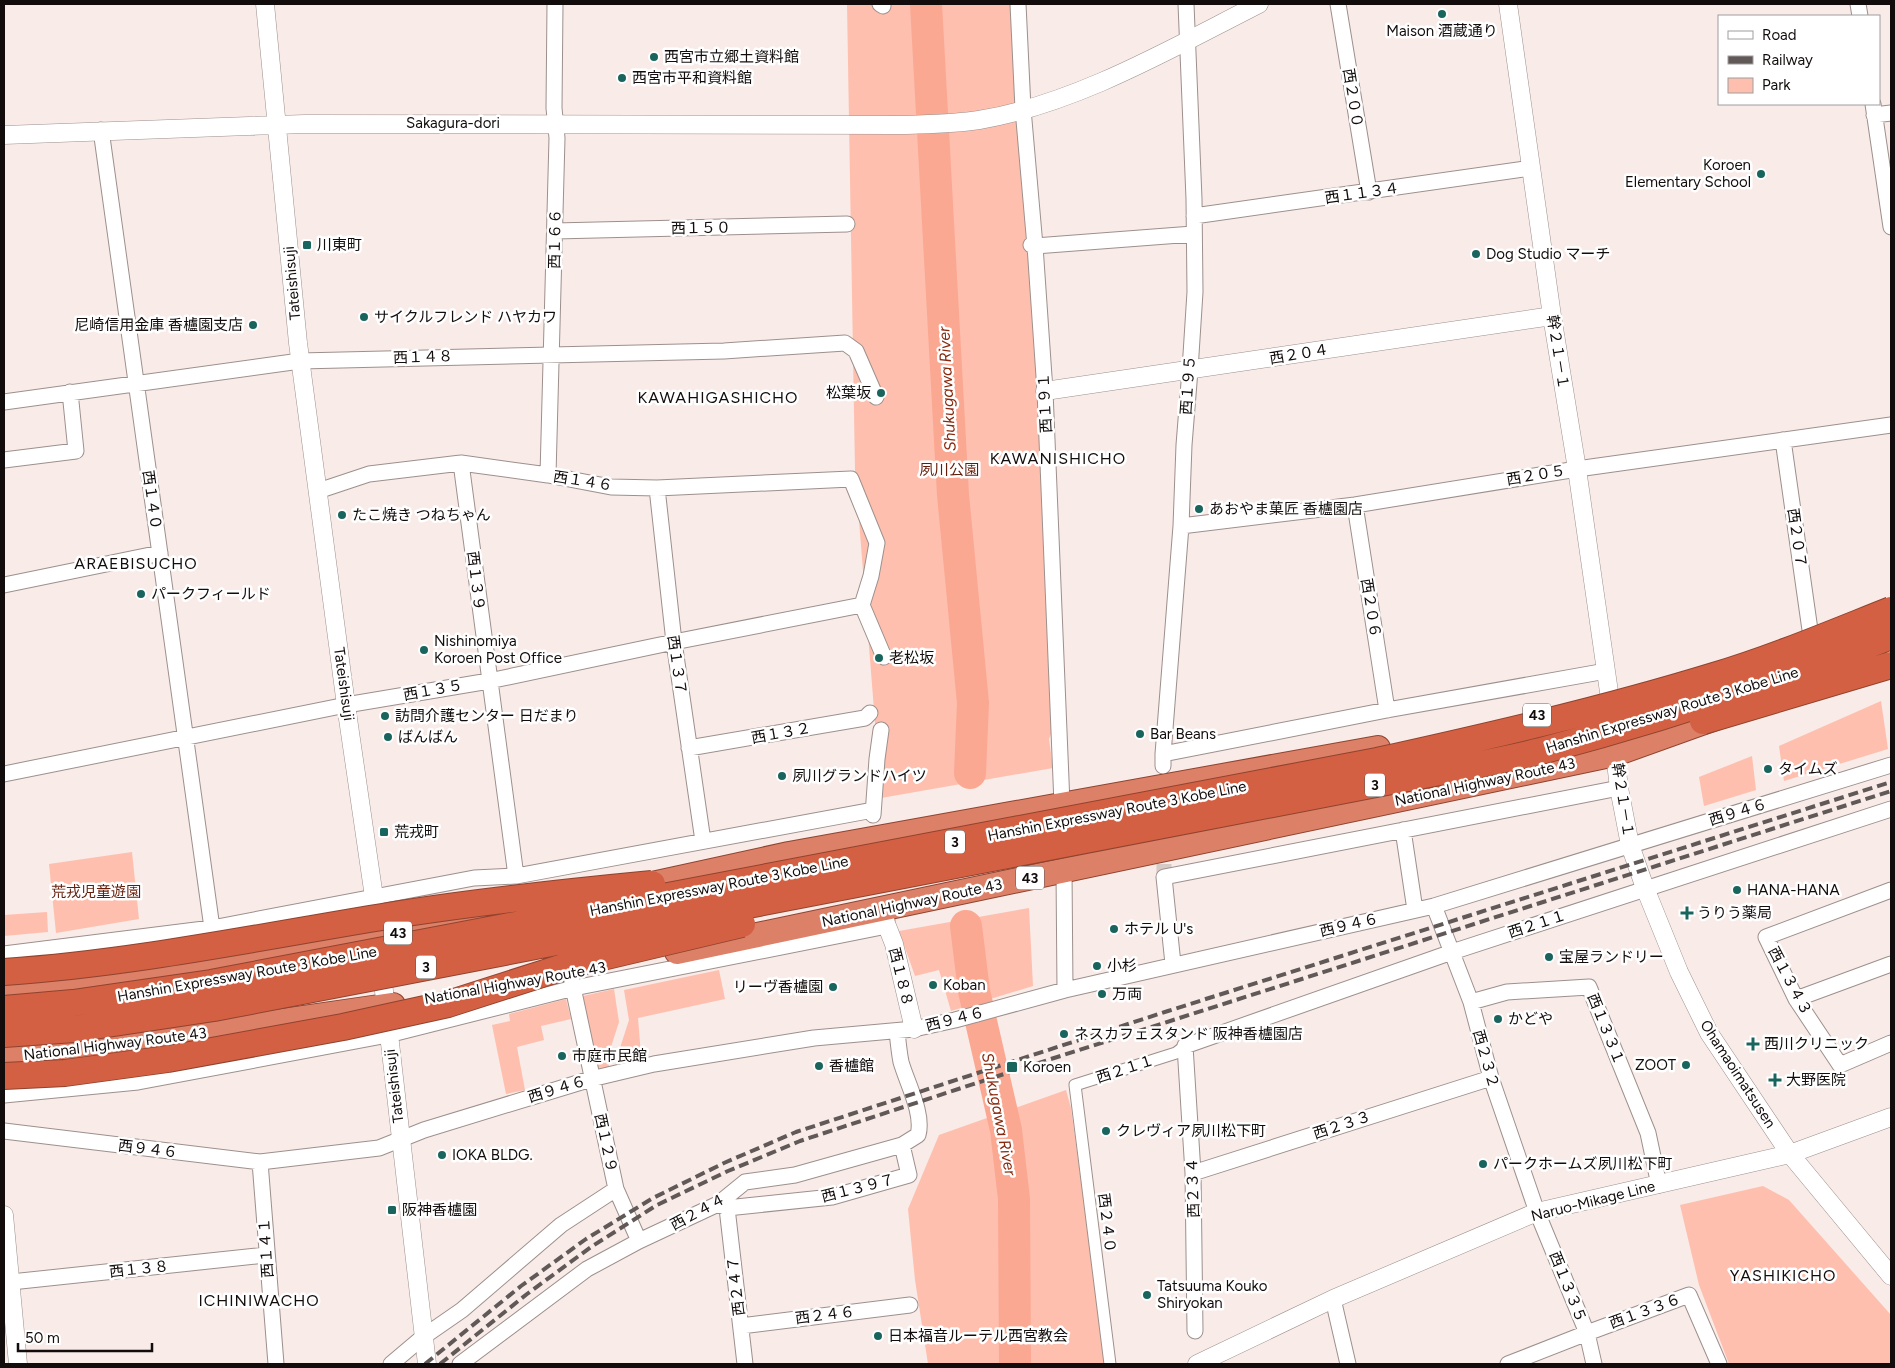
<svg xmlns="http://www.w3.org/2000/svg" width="1895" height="1368" font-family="Figtree,'Noto Sans JP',sans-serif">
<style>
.green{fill:#febfae}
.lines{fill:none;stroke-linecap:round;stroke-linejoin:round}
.river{stroke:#fba892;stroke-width:32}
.minor-tunnel{stroke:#d6cac6;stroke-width:15;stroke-dasharray:15 8;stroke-linecap:butt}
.pedestrian-casing{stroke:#9d908c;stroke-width:13}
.minor-casing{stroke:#9d908c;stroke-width:17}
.tertiary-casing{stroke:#9d908c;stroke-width:19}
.trunk-casing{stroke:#8f432f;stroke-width:26}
.pedestrian{stroke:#fff;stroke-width:11}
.minor{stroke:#fff;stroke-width:15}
.tertiary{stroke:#fff;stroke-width:18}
.trunk{stroke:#dc8068;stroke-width:24}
.rail{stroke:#615957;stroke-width:4;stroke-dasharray:10 5;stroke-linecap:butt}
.motorway-bridge-casing{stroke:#8f432f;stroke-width:28;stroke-linecap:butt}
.motorway-bridge{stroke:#d36042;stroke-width:26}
.poi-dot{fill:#19645d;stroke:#fff;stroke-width:2}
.labels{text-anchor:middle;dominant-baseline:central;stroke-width:5;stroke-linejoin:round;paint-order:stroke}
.shield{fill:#fff;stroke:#595655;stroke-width:1}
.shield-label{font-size:14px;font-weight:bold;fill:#120d0c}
.poi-label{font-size:15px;fill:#120d0c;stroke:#fff;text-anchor:start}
.street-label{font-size:15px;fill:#120d0c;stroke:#fff}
.park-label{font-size:15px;fill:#651d09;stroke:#fff}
.water-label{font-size:16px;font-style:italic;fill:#88290e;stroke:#fff}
.neighbourhood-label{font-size:16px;letter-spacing:1px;fill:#120d0c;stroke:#fff}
</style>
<rect width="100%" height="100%" fill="#f9ebe7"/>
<path class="green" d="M847 4H1011L1041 435 1056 722 1049 739 1053 768 881 798 855 470Z
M1881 701 1888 749 1784 781 1779 746Z
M1752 756 1756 790 1704 806 1699 777Z
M132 852 139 919 56 933 49 864Z
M1029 908 1033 986 951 1011 939 970 915 976 899 931Z
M47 912 48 932 4 936V915Z
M719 970 725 999 638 1018 641 1055 621 1061 619 1051 629 1020 624 990Z
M614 989 619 1022 609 1053V1067L598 1068 583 996Z
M566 999 571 1019 541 1026 544 1040 517 1047 525 1090 506 1094 492 1025 510 1021 509 1014Z
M1066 1090 1071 1108 1106 1364H928L915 1280 908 1209 939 1135Z
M1763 1186 1789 1200 1891 1315V1364H1729L1699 1285 1680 1205Z"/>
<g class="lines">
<path class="river" d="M926 4 953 495 973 703 970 773
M966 926 974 991 1006 1130 1014 1199 1015 1364"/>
<path class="minor-tunnel" d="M1164 841V877"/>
<g class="pedestrian-casing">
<path id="pedestrian" d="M1110 1364 1075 1085 1176 1053 1185 1046"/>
</g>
<g class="minor-casing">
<path id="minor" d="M880 4 883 6
M1018 4 1023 109 1035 246 1045 391 1062 804
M1338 4 1369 192
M1858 4 1860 16
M1873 104 1891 227
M1874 115 1891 113
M101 130 212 928
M1194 216 1531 168
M555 231 847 224
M1031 245 1035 246 1193 234
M4 402 300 361 724 351 845 343 856 351 876 397
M1783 440 1811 637
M4 460 76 451 70 392
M461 463 516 876
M548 475 557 138 554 108 555 4
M657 488 674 642 703 841
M318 491 369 474 461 463 548 475 611 487 657 488 851 479 877 543 871 576 862 605
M1355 505 1387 710
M1181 526 1355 505 1577 469 1891 425
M4 585 160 553
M862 605 884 657
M689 748 865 718 870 713
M1163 754 1387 710 1606 671
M1163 766V754L1181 526 1184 445 1190 370 1195 292 1194 199 1186 4
M4 774 346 705 489 681 674 642 862 605
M873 815 877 759 881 730
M1403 830 1415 910
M1064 871 1065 990
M1891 890 1766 937 1796 999 1840 1065 1891 1043
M1434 906 1471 1002 1491 1078 1537 1212 1587 1333 1594 1364
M4 954 212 928 474 878 516 876 873 810
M1173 964 1164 877 1619 788
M571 978 616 1189 639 1241
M1796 999 1891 964
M1471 1002 1507 992 1589 987 1648 1133 1659 1185
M4 1095 138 1082 388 1035 574 988 887 926V920
M4 1131 260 1162 379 1148 424 1130 591 1079 654 1064 814 1038 914 1029 955 1020 1065 990 1434 906 1891 765
M260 1162 276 1364
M1193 1173 1491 1078
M718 1204 727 1208 832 1197 909 1175 902 1145
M727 1208 745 1364
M11 1282 266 1255
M1333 1299 1348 1364
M741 1326 910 1305
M1195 1331 1193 1173 1185 1046 1452 952 1891 809
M391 1364 423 1337 462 1310 561 1225 616 1189
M460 1364 587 1269 639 1241 718 1204 745 1182 795 1175 902 1145 918 1135C924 1114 907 1083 901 1062 899 1052 898 1041 897 1031
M1508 1364 1587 1333 1689 1295 1719 1364"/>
</g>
<g class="tertiary-casing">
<path id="tertiary" d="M265 4 298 343 346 705 374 897 377 929
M1508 4 1552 316 1577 469 1610 699
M4 135 305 124 903 125C929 124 954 124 979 120 1076 104 1172 48 1259 4
M1045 391 1552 316
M1615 754 1619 788 1630 845 1645 888 1679 972 1709 1033 1790 1154 1891 1276
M887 926 894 944 914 1029
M381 965 427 1364
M4 1215 18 1364
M1197 1364 1333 1299 1537 1212 1790 1154 1891 1117"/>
</g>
<g class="trunk-casing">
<path id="trunk" d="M634 888 789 854 1378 748
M677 952 1615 754 1721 716
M4 992 104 983 486 918
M4 1058 186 1035 393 1005"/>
</g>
<use href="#pedestrian" class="pedestrian"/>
<use href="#minor" class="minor"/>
<use href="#tertiary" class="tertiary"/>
<use href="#trunk" class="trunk"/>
<path class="rail" d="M425 1364 521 1286 586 1239 653 1198 724 1163 796 1132 1168 1011 1891 782
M440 1364 527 1294 591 1247 657 1205 728 1171 800 1141 1004 1074 1891 791"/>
<g class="motorway-bridge-casing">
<path id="motorway-bridge" d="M1703 721 1891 665
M4 972C137 963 269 935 400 914 484 901 568 892 652 884
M4 1009 73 1003 211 983 1377 761C1490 736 1603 710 1714 676 1774 658 1833 633 1891 610
M4 1034 74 1029 214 1008 1381 783C1434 773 1488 764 1541 751 1660 720 1777 681 1891 636
M4 1076 65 1073 168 1059 343 1027 448 1004 573 964 742 924"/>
</g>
<use href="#motorway-bridge" class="motorway-bridge"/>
</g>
<g class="poi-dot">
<circle cx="1442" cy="14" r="5"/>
<circle cx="654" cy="57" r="5"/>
<circle cx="622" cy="78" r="5"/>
<circle cx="1761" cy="174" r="5"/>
<rect x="302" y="240" width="10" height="10" rx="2.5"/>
<circle cx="1476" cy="254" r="5"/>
<circle cx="364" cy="317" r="5"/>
<circle cx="253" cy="325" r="5"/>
<circle cx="881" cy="393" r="5"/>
<circle cx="1199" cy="509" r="5"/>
<circle cx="342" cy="515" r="5"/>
<circle cx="141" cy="594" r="5"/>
<circle cx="424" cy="650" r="5"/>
<circle cx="879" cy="658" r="5"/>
<circle cx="385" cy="716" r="5"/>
<circle cx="1140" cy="734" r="5"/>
<circle cx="388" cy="737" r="5"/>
<circle cx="1768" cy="769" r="5"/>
<circle cx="782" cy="776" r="5"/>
<rect x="379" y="827" width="10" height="10" rx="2.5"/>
<circle cx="1737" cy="890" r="5"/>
<path d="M1684.5 905.5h5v5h5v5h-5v5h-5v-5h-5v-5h5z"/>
<circle cx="1114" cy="929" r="5"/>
<circle cx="1549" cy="957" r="5"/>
<circle cx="1097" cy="966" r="5"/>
<circle cx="933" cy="985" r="5"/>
<circle cx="833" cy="987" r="5"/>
<circle cx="1102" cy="994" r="5"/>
<circle cx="1498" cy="1019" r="5"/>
<circle cx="1064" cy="1034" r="5"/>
<path d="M1750.5 1036.5h5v5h5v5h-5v5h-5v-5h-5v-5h5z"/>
<circle cx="562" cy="1056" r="5"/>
<circle cx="1686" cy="1065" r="5"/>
<circle cx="819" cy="1066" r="5"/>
<rect x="1006" y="1061" width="12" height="12" rx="2.5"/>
<path d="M1772.5 1072.5h5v5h5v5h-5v5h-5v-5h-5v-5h5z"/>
<circle cx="1106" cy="1131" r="5"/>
<circle cx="442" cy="1155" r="5"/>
<circle cx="1483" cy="1164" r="5"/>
<rect x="387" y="1205" width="10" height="10" rx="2.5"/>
<circle cx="1147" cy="1295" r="5"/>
<circle cx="878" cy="1336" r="5"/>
</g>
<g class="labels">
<g class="shield">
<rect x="1523" y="703.5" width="28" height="23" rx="4"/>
<rect x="1365" y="773.5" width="20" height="23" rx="4"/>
<rect x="945" y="830.5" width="20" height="23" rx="4"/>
<rect x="1016" y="866.5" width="28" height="23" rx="4"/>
<rect x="384" y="921.5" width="28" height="23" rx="4"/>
<rect x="416" y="955.5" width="20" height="23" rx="4"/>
</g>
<g class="shield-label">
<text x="1537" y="715">43</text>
<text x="1375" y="785">3</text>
<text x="955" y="842">3</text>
<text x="1030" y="878">43</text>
<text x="398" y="933">43</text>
<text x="426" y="967">3</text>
</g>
<g class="poi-label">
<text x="1442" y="31" text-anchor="middle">Maison 酒蔵通り</text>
<text x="664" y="57">西宮市立郷土資料館</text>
<text x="632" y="78">西宮市平和資料館</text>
<text x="1751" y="165" text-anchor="end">Koroen<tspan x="1751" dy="17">Elementary School</tspan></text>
<text x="317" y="245">川東町</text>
<text x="1486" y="254">Dog Studio マーチ</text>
<text x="374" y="317">サイクルフレンド ハヤカワ</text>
<text x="243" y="325" text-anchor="end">尼崎信用金庫 香櫨園支店</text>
<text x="871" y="393" text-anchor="end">松葉坂</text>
<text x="1209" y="509">あおやま菓匠 香櫨園店</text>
<text x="352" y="515">たこ焼き つねちゃん</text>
<text x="151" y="594">パークフィールド</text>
<text x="434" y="641">Nishinomiya<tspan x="434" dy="17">Koroen Post Office</tspan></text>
<text x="889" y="658">老松坂</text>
<text x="395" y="716">訪問介護センター 日だまり</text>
<text x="1150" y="734">Bar Beans</text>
<text x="398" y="737">ばんばん</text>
<text x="1778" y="769">タイムズ</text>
<text x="792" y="776">夙川グランドハイツ</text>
<text x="394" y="832">荒戎町</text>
<text x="1747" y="890">HANA-HANA</text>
<text x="1697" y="913">うりう薬局</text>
<text x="1124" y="929">ホテル U's</text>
<text x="1559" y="957">宝屋ランドリー</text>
<text x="1107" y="966">小杉</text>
<text x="943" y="985">Koban</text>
<text x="823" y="987" text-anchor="end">リーヴ香櫨園</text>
<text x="1112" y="994">万両</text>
<text x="1508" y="1019">かどや</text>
<text x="1074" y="1034">ネスカフェスタンド 阪神香櫨園店</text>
<text x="1764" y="1044">西川クリニック</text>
<text x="572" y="1056">市庭市民館</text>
<text x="1676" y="1065" text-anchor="end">ZOOT</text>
<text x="829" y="1066">香櫨館</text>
<text x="1023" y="1067">Koroen</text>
<text x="1786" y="1080">大野医院</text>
<text x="1116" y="1131">クレヴィア夙川松下町</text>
<text x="452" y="1155">IOKA BLDG.</text>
<text x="1493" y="1164">パークホームズ夙川松下町</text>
<text x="402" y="1210">阪神香櫨園</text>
<text x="1157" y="1286">Tatsuuma Kouko<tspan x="1157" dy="17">Shiryokan</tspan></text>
<text x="888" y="1336">日本福音ルーテル西宮教会</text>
</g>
<g class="street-label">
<text transform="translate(1353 98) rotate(81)">西２００</text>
<text x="453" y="123">Sakagura-dori</text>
<text transform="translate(1362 193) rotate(-8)">西１１３４</text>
<text transform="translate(701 228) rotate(-1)">西１５０</text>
<text transform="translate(555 239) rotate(-89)">西１６６</text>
<text transform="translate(292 283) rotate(-95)">Tateishisuji</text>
<text transform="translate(1558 352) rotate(81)">幹２１－１</text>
<text transform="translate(1299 354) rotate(-9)">西２０４</text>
<text transform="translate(423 357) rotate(-2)">西１４８</text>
<text transform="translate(1188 385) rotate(-86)">西１９５</text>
<text transform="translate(1045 403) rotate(-93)">西１９１</text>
<text transform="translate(1536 475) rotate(-9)">西２０５</text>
<text transform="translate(583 481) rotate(9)">西１４６</text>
<text transform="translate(152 500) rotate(82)">西１４０</text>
<text transform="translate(1797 538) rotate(82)">西２０７</text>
<text transform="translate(476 581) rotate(83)">西１３９</text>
<text transform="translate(1371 608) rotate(81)">西２０６</text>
<text transform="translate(677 665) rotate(82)">西１３７</text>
<text transform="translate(344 684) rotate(82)">Tateishisuji</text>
<text transform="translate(433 690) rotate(-10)">西１３５</text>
<text transform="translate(1672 710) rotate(-17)">Hanshin Expressway Route 3 Kobe Line</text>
<text transform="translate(781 733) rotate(-10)">西１３２</text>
<text transform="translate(1485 782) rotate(-12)">National Highway Route 43</text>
<text transform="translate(1623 800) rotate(81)">幹２１－１</text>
<text transform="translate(1117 811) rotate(-11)">Hanshin Expressway Route 3 Kobe Line</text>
<text transform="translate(1738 812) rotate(-17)">西９４６</text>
<text transform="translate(719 886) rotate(-11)">Hanshin Expressway Route 3 Kobe Line</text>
<text transform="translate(912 903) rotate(-12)">National Highway Route 43</text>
<text transform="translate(1537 924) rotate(-18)">西２１１</text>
<text transform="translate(1349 925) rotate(-13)">西９４６</text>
<text transform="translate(247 974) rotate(-10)">Hanshin Expressway Route 3 Kobe Line</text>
<text transform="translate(901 977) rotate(76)">西１８８</text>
<text transform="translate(1790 981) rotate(62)">西１３４３</text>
<text transform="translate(515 983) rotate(-10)">National Highway Route 43</text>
<text transform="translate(955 1019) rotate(-14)">西９４６</text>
<text transform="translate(1606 1029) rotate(68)">西１３３１</text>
<text transform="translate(115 1044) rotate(-7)">National Highway Route 43</text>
<text transform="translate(1486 1059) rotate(74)">西２３２</text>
<text transform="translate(1125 1069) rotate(-18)">西２１１</text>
<text transform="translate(1738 1074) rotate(57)">Ohamaoimatsusen</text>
<text transform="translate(394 1086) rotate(-97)">Tateishisuji</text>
<text transform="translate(557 1089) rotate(-17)">西９４６</text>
<text transform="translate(1342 1125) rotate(-18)">西２３３</text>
<text transform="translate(606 1143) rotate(78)">西１２９</text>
<text transform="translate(148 1149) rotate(7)">西９４６</text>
<text transform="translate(858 1188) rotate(-14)">西１３９７</text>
<text transform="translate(1193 1188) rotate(-92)">西２３４</text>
<text transform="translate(1593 1201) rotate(-14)">Naruo-Mikage Line</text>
<text transform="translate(698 1212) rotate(-28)">西２４４</text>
<text transform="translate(1107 1223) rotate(83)">西２４０</text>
<text transform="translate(266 1248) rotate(-94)">西１４１</text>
<text transform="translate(139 1269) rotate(-6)">西１３８</text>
<text transform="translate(736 1286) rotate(-97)">西２４７</text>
<text transform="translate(1568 1287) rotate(68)">西１３３５</text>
<text transform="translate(1645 1311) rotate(-20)">西１３３６</text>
<text transform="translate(825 1315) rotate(-7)">西２４６</text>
</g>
<g class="park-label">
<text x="949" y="470">夙川公園</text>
<text x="96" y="892">荒戎児童遊園</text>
</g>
<g class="water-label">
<text transform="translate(947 389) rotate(-93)">Shukugawa River</text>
<text transform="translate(999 1114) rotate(79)">Shukugawa River</text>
</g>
<g class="neighbourhood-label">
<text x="718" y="397">KAWAHIGASHICHO</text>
<text x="1058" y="458">KAWANISHICHO</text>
<text x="136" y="563">ARAEBISUCHO</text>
<text x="1783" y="1275">YASHIKICHO</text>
<text x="259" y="1300">ICHINIWACHO</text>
</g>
</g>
<rect width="1895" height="1368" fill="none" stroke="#120d0c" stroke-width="10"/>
<rect x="1718" y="15" width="162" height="90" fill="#ffffff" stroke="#a09e9e"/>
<rect x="1728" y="31" width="25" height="8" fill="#ffffff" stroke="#a09e9e"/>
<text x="1762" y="40" font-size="15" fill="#120d0c">Road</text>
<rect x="1728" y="56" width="25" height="8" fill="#615957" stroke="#a09e9e"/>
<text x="1762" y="65" font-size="15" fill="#120d0c">Railway</text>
<rect x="1728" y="78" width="25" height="15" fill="#febfae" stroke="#a09e9e"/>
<text x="1762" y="90" font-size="15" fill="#120d0c">Park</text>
<path d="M18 1343v8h134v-8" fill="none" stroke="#120d0c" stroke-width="2.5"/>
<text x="25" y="1343" font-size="15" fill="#120d0c" stroke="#ffffff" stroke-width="4" paint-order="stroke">50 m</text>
</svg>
